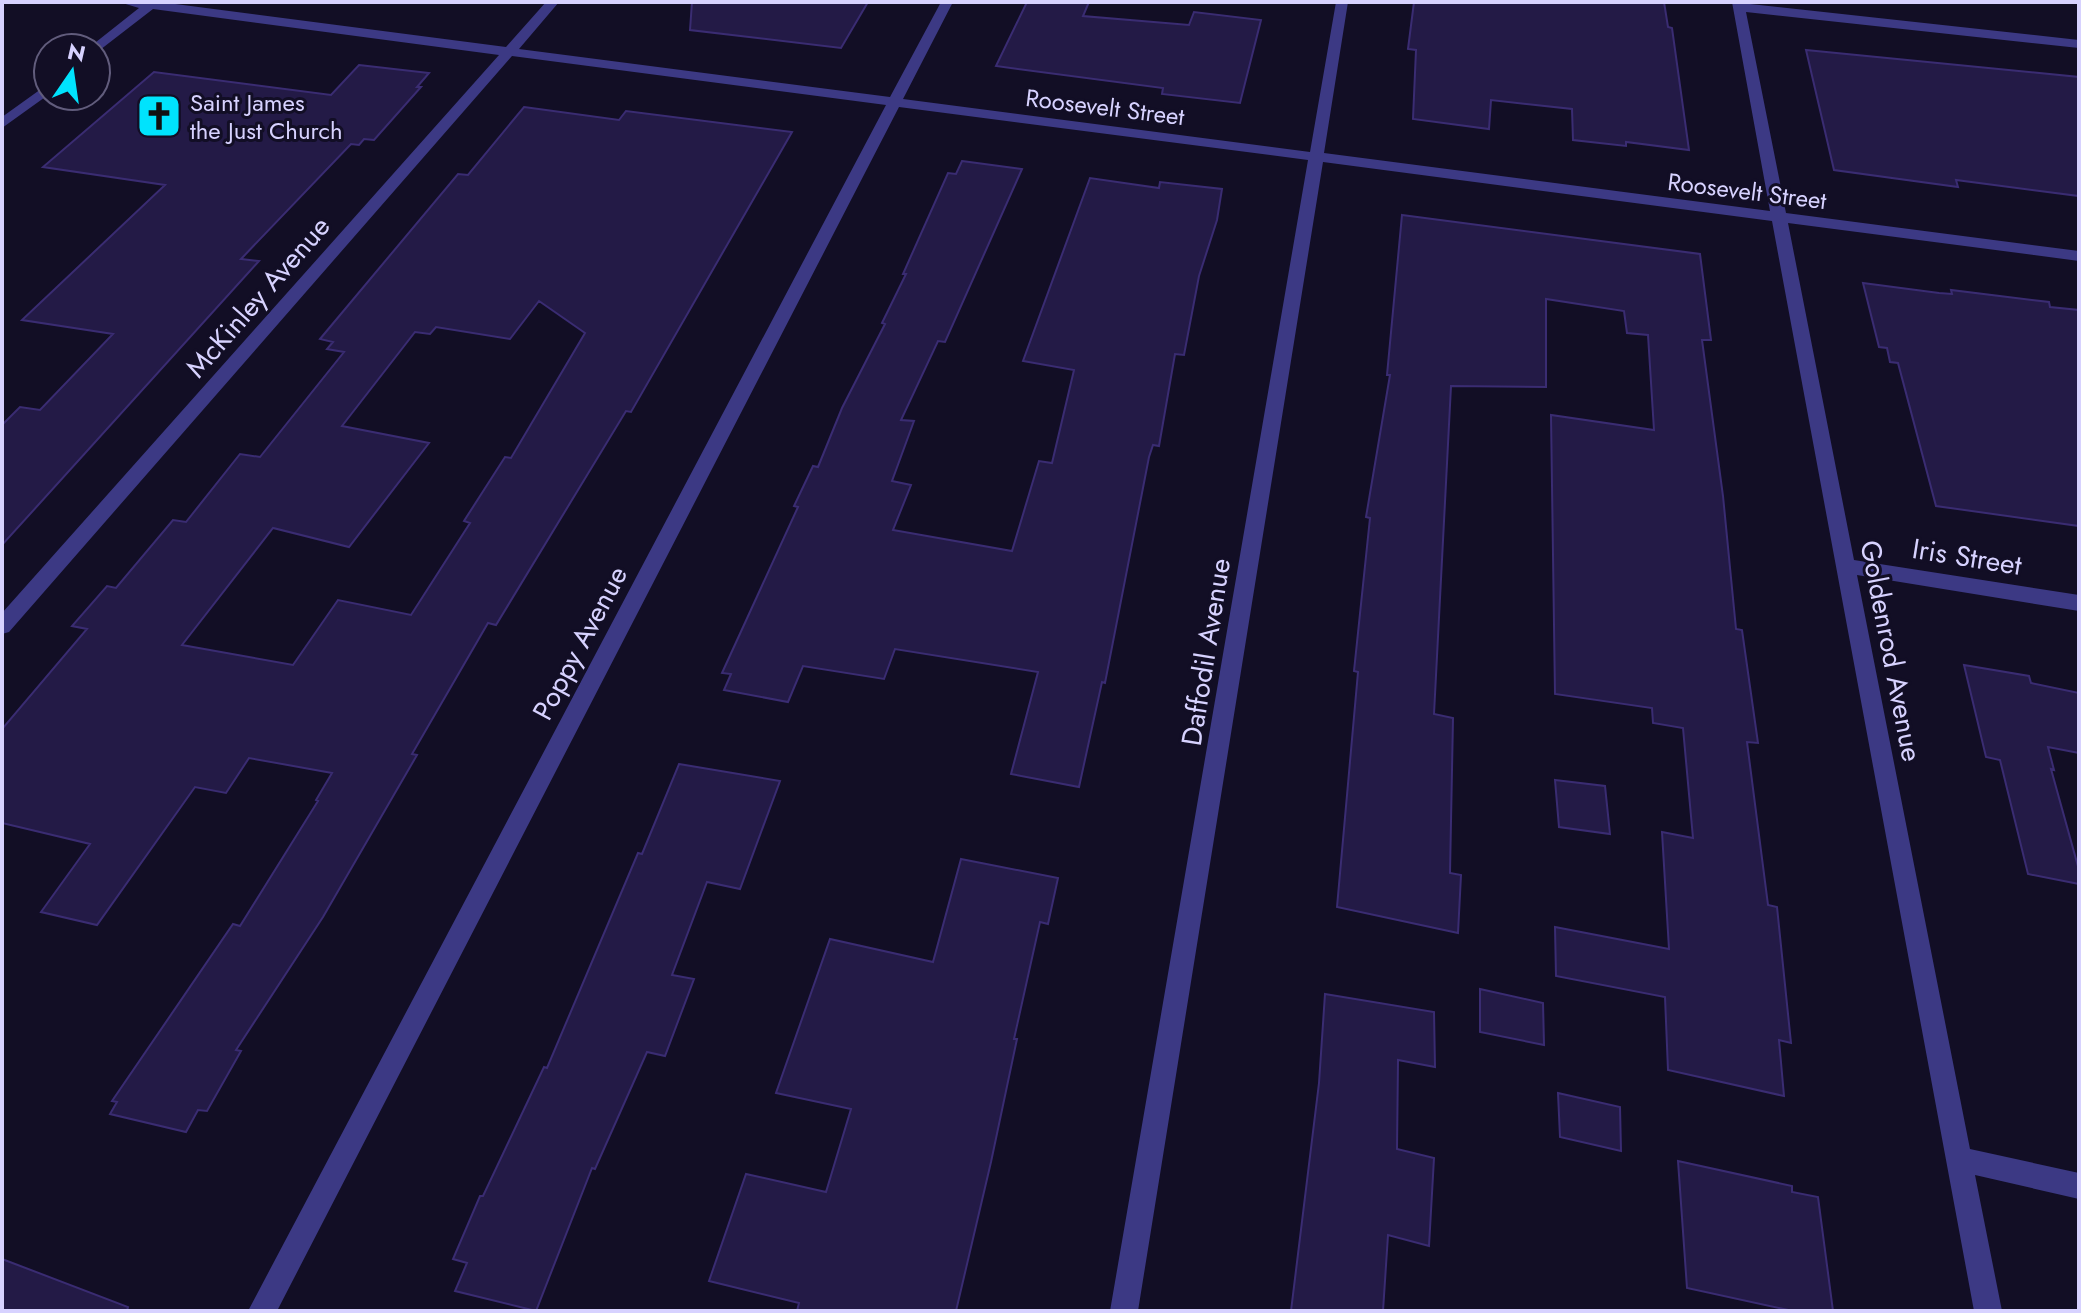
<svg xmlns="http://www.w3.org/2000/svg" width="2081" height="1313" font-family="Jost,sans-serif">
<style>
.building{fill:#231a46;stroke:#3a2c72;stroke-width:2;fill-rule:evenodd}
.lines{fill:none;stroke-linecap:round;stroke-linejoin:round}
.street{fill:#3c3984;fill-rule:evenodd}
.labels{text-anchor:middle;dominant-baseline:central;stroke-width:6;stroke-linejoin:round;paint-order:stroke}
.far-poi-label{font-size:24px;fill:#d7d2ff;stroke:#120e25;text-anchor:start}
.far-street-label{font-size:24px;fill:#d7d2ff;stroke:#120e25}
.street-label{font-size:28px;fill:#d7d2ff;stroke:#120e25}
</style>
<rect width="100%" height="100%" fill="#120e25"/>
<path class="building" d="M692 2H868L841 48 690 30Z
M1027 2H1089L1083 16 1189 25 1194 12 1261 20 1240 103 1162 94 1163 88 996 66Z
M1414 2H1664L1668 27 1672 28 1689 150 1626 142V146L1573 140 1572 109 1491 100 1489 129 1413 119 1416 50 1408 49Z
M1806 50 2079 77V196L1956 180 1958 187 1834 170Z
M359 65 429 73 417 87H421L374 140 364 139 359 145 351 144 241 259 259 261 2 545V425L20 407 40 410 113 334 22 320 165 185 43 167 154 72 331 95Z
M524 107 619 120 626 111 792 132 631 412 626 411 496 625 488 623 412 754 417 755 323 917 236 1050 241 1051 207 1111 198 1110 186 1132 110 1114 117 1102 112 1101 233 924 240 926 318 801 316 800 332 773 249 758 226 793 195 787 97 925 41 912 90 844 2 823V729L87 629 72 626 107 586 116 588 173 520 186 522 240 454 260 457 344 352 327 349 333 342 320 339 458 174 468 175ZM539 301 585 333 511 458 505 457 464 521 470 523 411 615 338 600 293 665 182 645 273 528 349 547 429 443 342 426 415 332 430 334 436 327 510 339Z
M962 161 1022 169 945 342 938 341 901 420 914 421 892 481 911 485 893 530 1012 551 1039 461 1052 463 1074 370 1023 361 1090 178 1159 188 1160 182 1222 189 1217 220 1199 276 1184 355 1175 354 1159 446 1153 445 1149 457 1105 683 1102 682 1079 787 1011 774 1038 672 895 649 884 679 803 666 788 702 724 690 731 674 722 673 798 507 794 506 813 466 818 467 842 408 885 324 882 323 906 274H903L948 173 956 174Z
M1402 215 1700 254 1711 340H1702L1723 496 1736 629 1742 630 1758 743 1747 742 1768 905 1777 907 1791 1043 1779 1040 1784 1096 1668 1070 1665 997 1556 976 1555 927 1669 949 1662 832 1693 838 1683 728 1653 723 1652 708 1555 694 1551 415 1654 430 1648 335 1627 333 1624 311 1546 299V387L1451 386 1434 714 1453 718 1450 873 1461 875 1458 933 1337 907 1358 672 1354 671 1370 518 1366 517 1390 375H1387Z
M1863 283 1939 293 1952 294 1951 290 2049 302 2050 307 2079 310V526L1936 506 1898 363 1890 362 1887 348 1879 347Z
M1964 665 2029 676 2031 683 2079 693V753L2048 747 2054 770 2051 769 2079 870V884L2028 874 2000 760 1986 757Z
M679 764 780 781 740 889 707 882 672 975 694 979 665 1056 647 1052 595 1169 592 1168 536 1311 455 1291 467 1263 453 1259 480 1196H483L544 1067 547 1068 638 853 642 854Z
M1555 780 1605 786 1610 834 1559 827Z
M961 859 1058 878 1048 924 1040 922 1014 1039H1017L991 1162 956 1311H797L799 1303 709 1281 746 1174 826 1192 851 1109 776 1093 830 939 933 962Z
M1480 989 1543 1003 1544 1045 1480 1032Z
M1325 994 1434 1012 1435 1067 1398 1060 1397 1149 1434 1158 1429 1246 1388 1235 1383 1311H1291L1319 1083Z
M1558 1093 1620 1107 1621 1151 1560 1137Z
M1678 1161 1792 1186V1192L1818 1197 1833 1311H1793L1687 1288Z
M2 1259 128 1307 127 1311H2Z"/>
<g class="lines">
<path class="street" d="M119 2H160L506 47 546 2H559L519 49 890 97 941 2H953L903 99 1310 152 1336 2H1348L1324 153 1770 211 1732 2 2079 40V48L1746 12 1786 213 2079 251V261L1788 223 1854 560 2079 595V611L1857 575 1970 1149 2079 1173V1199L1975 1175 2002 1311H1974L1772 221 1323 162 1138 1311H1110L1308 160 899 107 277 1311H248L886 105 512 56 9 632 2 634V613L499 55 153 9 96 53V48L91 46 139 8Z
M48 84V95L2 128V117Z"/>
</g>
<defs>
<g id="church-square" transform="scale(2.3)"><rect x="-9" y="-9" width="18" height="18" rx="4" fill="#00e3fd" stroke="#120e25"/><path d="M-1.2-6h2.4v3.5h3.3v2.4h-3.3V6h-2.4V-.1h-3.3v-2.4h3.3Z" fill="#111"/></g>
</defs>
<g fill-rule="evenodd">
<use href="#church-square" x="159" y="116"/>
</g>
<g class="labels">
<g class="far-poi-label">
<text x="190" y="102">Saint James<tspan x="190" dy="28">the Just Church</tspan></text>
</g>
<g class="far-street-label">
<text transform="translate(1105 107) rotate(7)">Roosevelt Street</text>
<text transform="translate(1747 191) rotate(7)">Roosevelt Street</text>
</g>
<g class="street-label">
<text transform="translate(258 297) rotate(-49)">McKinley Avenue</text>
<text transform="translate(1967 557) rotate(9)">Iris Street</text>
<text transform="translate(580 643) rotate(-62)">Poppy Avenue</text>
<text transform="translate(1891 651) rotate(79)">Goldenrod Avenue</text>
<text transform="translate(1206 652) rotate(-81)">Daffodil Avenue</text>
</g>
</g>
<rect width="2081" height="1313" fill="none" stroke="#d7d2ff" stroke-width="8"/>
<g transform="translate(72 72) rotate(13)"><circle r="38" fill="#120e25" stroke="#615c7c" stroke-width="2"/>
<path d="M0-6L14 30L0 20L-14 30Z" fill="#00e3fd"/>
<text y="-12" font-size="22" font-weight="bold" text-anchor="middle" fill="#d7d2ff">N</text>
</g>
</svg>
